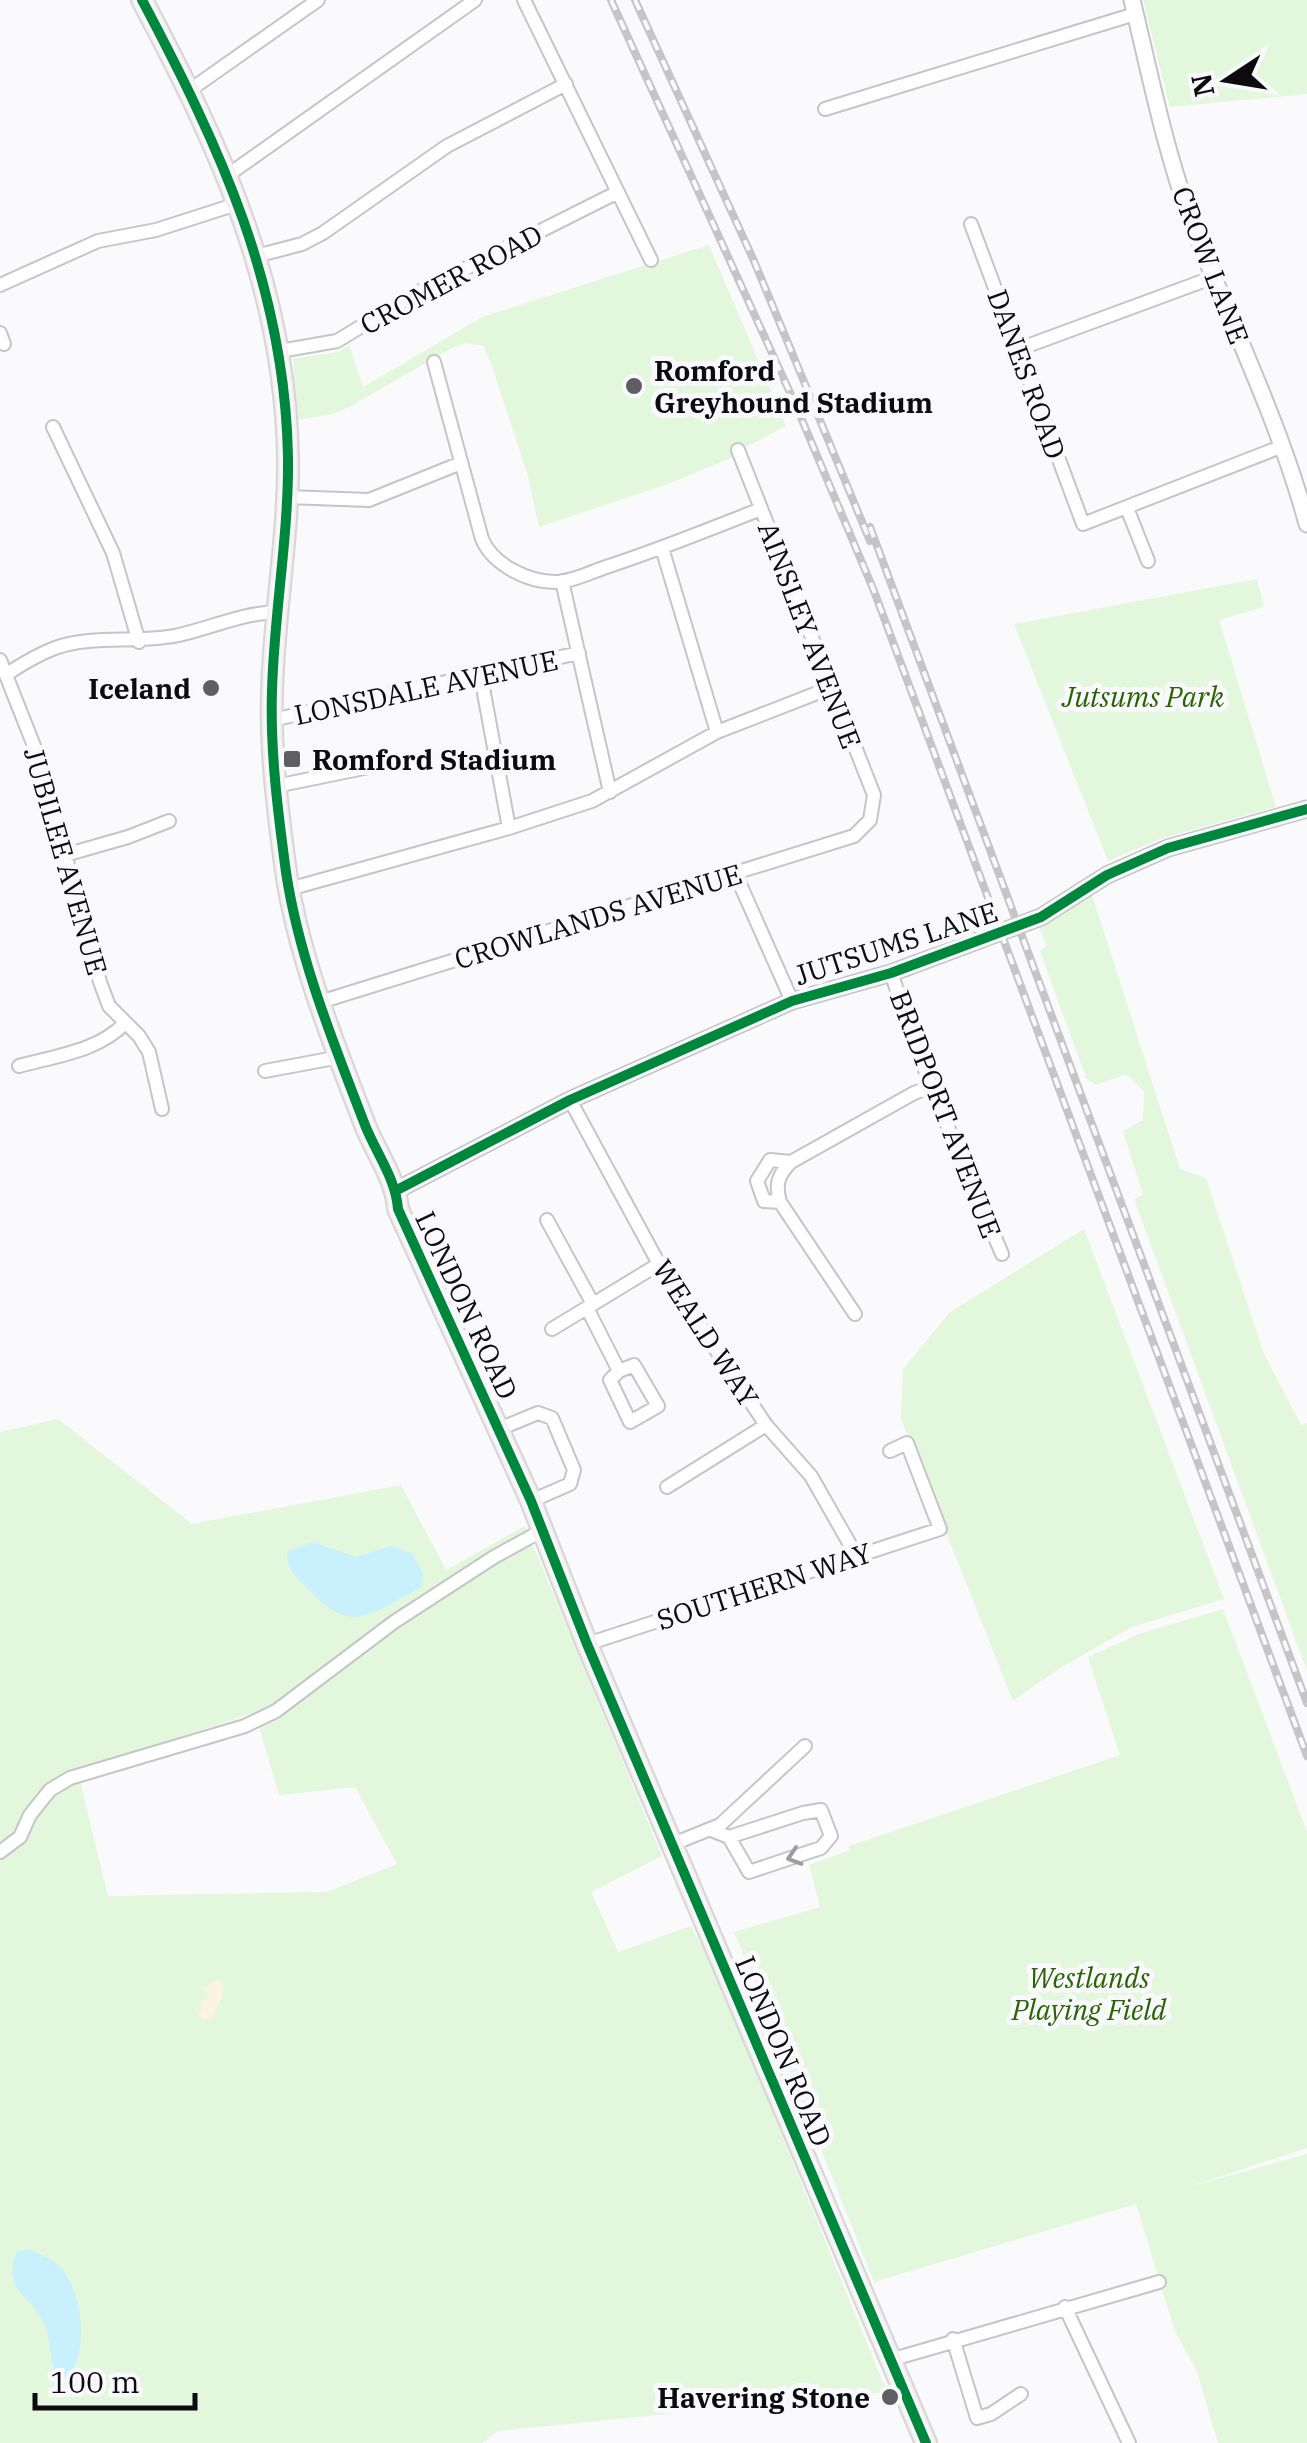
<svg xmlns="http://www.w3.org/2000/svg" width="1307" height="2443" font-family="'IBM Plex Serif',serif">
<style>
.green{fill:#e3f7dd;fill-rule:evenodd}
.sand{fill:#faf4e1}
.water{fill:#c8f0fd}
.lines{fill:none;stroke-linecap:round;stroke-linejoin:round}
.minor-casing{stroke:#c5c4c7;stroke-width:16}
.tertiary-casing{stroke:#c5c4c7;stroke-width:19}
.primary-casing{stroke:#d6d6d8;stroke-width:24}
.minor{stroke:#fefeff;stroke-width:12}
.tertiary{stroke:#fefeff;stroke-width:15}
.primary{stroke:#f4efec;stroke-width:20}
.rail-casing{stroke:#c5c5c6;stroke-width:8}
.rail{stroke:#f9f9fd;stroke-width:4;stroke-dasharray:11;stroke-linecap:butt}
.cycleway-casing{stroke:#f9f9fd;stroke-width:16}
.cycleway{stroke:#00873e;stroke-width:10}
.oneway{stroke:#9d9d9f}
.poi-dot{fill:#5f5f62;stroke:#f9f9fd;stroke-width:4}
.labels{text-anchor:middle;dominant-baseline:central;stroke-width:10;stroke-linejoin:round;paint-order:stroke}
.street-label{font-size:28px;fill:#0c0c0f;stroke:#f9f9fd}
.poi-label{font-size:28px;font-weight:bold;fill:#0c0c0f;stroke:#f9f9fd;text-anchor:start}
.park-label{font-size:28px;font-style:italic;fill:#2a6400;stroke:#f9f9fd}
</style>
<rect width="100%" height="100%" fill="#fafafc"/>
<path class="green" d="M1143 0H1307V94L1170 107Z
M709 245 786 426 732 454 733 457 671 483 539 527 528 476 491 363 483 346 466 343 452 348 351 406 333 414 298 420 293 359 338 352 349 345 363 387 482 317Z
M1257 579 1264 607 1219 620 1276 807 1160 839 1108 861 1014 624Z
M1092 895 1180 1169 1206 1178 1264 1354 1301 1425 1307 1423V1671L1134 1199 1143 1195 1123 1131 1143 1120 1144 1091 1126 1074 1096 1085 1086 1078 1040 951 1046 946 1039 926Z
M1084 1229 1224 1599 1132 1627 1060 1668 1013 1701 901 1419 903 1369 950 1312Z
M58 1419 192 1524 401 1485 446 1570 525 1526 662 1856 591 1892 618 1952 691 1926 711 1962 887 2392 498 2431 482 2443H0V1432ZM255 1713 279 1795 355 1787 397 1864 327 1892 108 1896 77 1769Z
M1223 1609 1307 1832V2148L1185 2188 1307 2154V2443H1218L1197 2372 1174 2329 1136 2204 874 2282 734 1932 820 1907 809 1865 850 1850 849 1846 1120 1755 1088 1657 1139 1634Z"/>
<path class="sand" d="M217 1979 223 1982 222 1998 212 2018 203 2019 197 2014 202 2008 201 2001 209 1998 204 1988Z"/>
<path class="water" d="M313 1542 356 1557 391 1546 412 1553 423 1574 422 1587C372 1611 355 1638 310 1591 296 1576 288 1573 287 1552Z
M30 2250C41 2255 57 2260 64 2271 83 2300 89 2350 68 2378L55 2374C49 2358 52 2342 45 2326 33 2295 0 2292 17 2251Z"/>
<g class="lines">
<g class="minor-casing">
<path id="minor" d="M524 0 651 260
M190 90 318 0
M825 109 1135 14
M228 175 475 0
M971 224 1083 524 1283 446
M256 256 302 244 323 233 447 146 566 84
M0 285 98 241 156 230 240 203
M0 333 4 344
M1019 349 1214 277
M280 351 337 341 413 295 618 192
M434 362 482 539C493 565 529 583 558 582 574 581 593 571 609 566 661 549 710 529 761 509
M53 427 113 553 139 642
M287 497 369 500 461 463
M1127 508 1148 561
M662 548 717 732
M562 581 610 792
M0 660 38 756 100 982 109 1006 139 1036 149 1052 162 1109
M7 674C22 664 39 654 55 648 93 634 139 644 179 635 214 627 242 613 278 612
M481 677 509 828
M272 720 579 653
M276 786 403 760
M65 855 128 837 169 821
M735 873 792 1001
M289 889 509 828 592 801 717 732 830 688
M891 973 931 1087 1002 1254
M320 1002 854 836 870 820 874 795 738 450
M19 1066C55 1056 99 1051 125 1023
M265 1071 340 1057
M570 1100 659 1264 766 1425 811 1476 856 1555
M780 1202 764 1201 757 1181 770 1160 791 1162
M547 1220 593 1304
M587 1308 619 1371 634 1365 658 1406 630 1422 610 1380 619 1371
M855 1314 780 1202C775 1184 778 1175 791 1162L914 1093 931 1087
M552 1329 659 1264
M499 1429 538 1413 552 1418 574 1470 570 1484 531 1501
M667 1487 766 1425
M587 1644 940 1529 907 1443 890 1451
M711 1830 729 1837 803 1813 821 1810 831 1836 821 1848 749 1872 729 1837
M673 1844 720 1825 805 1746
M0 1852 20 1837 30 1815 50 1790 70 1778 245 1726 276 1711 394 1622 494 1557 543 1530
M1065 2307 1129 2443
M953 2339 977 2418 991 2414 1021 2394
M890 2360 1159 2282"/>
</g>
<g class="tertiary-casing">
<path id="tertiary" d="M1132 0C1150 74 1165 151 1192 223 1230 323 1279 420 1307 524
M397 1190 570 1100 792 1001 891 973 1041 917 1107 875 1168 848 1307 809"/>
</g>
<g class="primary-casing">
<path id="primary" d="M142 0C220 147 285 287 288 457 289 535 274 613 272 691 270 751 278 813 286 872 299 959 334 1044 365 1125 376 1153 396 1179 398 1209L531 1501 587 1644 926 2443"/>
</g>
<use href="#minor" class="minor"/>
<use href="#tertiary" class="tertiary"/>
<use href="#primary" class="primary"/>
<g class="rail-casing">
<path id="rail" d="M611 0 797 408 874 591 1307 1756
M635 0 754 261 870 541
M870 527 1307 1703"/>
</g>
<use href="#rail" class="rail"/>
<g class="cycleway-casing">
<path id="cycleway" d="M142 0C220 147 285 287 288 457 289 535 274 613 272 691 270 751 278 813 286 872 299 959 334 1044 365 1125 376 1153 396 1179 398 1209L531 1501 587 1644 926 2443
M397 1190 570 1100 792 1001 891 973 1041 917 1107 875 1168 848 1307 809"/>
</g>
<use href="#cycleway" class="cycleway"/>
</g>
<defs><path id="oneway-chevron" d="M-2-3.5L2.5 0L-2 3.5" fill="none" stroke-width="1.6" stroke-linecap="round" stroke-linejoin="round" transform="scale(2.5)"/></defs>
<use class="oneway" href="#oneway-chevron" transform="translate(794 1857) rotate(162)"/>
<g class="poi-dot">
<circle cx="634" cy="386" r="10"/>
<circle cx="211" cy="688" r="10"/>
<rect x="282" y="749" width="20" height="20" rx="5"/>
<circle cx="890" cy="2397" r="10"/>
</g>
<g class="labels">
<g class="street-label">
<text transform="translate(1211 265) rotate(69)">CROW LANE</text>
<text transform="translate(451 279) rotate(-28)">CROMER ROAD</text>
<text transform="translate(1027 374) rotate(70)">DANES ROAD</text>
<text transform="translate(810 635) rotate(69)">AINSLEY AVENUE</text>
<text transform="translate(426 687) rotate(-12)">LONSDALE AVENUE</text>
<text transform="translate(66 861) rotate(74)">JUBILEE AVENUE</text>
<text transform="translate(598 916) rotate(-17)">CROWLANDS AVENUE</text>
<text transform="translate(896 943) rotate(-18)">JUTSUMS LANE</text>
<text transform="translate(946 1114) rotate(69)">BRIDPORT AVENUE</text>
<text transform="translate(467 1305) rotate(65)">LONDON ROAD</text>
<text transform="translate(706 1333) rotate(57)">WEALD WAY</text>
<text transform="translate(764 1586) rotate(-18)">SOUTHERN WAY</text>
<text transform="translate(784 2051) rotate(67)">LONDON ROAD</text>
</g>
<g class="poi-label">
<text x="654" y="370">Romford<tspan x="654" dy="32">Greyhound Stadium</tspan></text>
<text x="191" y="688" text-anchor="end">Iceland</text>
<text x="312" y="759">Romford Stadium</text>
<text x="870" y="2397" text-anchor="end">Havering Stone</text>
</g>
<g class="park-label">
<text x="1143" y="696">Jutsums Park</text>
<text x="1089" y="1977">Westlands<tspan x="1089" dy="32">Playing Field</tspan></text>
</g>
</g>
<g transform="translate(1227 80) rotate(258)" stroke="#f9f9fd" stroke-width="8" paint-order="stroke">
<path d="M0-8L18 38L0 25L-18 38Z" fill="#0c0c0f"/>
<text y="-15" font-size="28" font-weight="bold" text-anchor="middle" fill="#0c0c0f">N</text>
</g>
<path d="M35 2393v15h160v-15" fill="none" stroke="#0c0c0f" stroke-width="5"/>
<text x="50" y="2393" font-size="30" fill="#0c0c0f" stroke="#f9f9fd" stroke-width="8" paint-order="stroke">100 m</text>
</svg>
